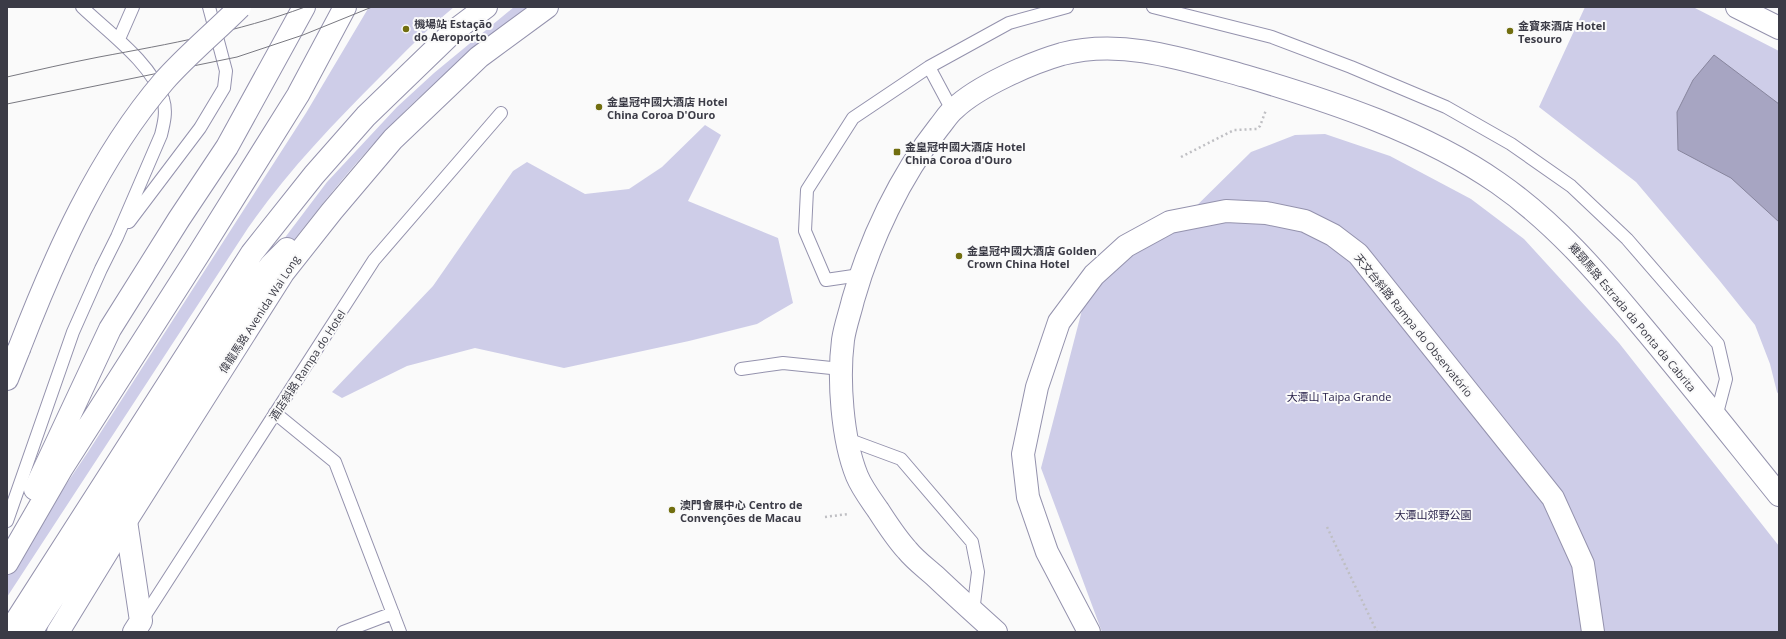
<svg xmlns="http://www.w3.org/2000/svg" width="1786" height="639" font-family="'Open Sans','Noto Sans SC',sans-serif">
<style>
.green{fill:#cecde8}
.water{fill:#a7a5c2;stroke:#87859d}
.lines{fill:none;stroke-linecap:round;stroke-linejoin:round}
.lane-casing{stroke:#9492ad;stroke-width:14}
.street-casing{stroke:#9492ad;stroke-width:24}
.secondary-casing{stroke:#9492ad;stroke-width:24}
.primary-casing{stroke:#9492ad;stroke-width:24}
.path{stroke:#bfbfc3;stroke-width:2.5;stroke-dasharray:2 3;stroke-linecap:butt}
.lane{stroke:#fff;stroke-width:12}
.street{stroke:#fff;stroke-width:22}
.secondary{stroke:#fff;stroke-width:22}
.primary{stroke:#fff;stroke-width:22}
.tram{stroke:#797981;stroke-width:1}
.secondary-bridge-casing{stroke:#9492ad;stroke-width:24;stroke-linecap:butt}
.secondary-bridge{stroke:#fff;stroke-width:22}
.poi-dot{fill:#716e0f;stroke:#fafafa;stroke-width:1.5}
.labels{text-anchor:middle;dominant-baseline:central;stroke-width:4;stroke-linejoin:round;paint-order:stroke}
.poi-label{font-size:11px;font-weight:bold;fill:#3b3b46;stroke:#fafafa;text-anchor:start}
.street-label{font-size:11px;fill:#3b3b46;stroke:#fafafa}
.park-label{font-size:11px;fill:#28224a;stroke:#fafafa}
</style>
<rect width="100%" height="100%" fill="#fafafa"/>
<path class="green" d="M369 7H454C427 29 403 54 379 78 332 125 286 173 248 228L7 597V572L88 452 306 113Z
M514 7H527C485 41 443 74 404 112 354 161 312 217 269 272L262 268 327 182 397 107 434 73Z
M1585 7H1693L1779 51V395L1777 392 1770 364 1755 325 1719 280 1636 182 1539 107Z
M705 125 721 135 688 201 778 238 793 303 757 324 689 341 564 368 475 348 407 366 342 398 332 392 433 286 513 171 527 162 585 194 629 189 662 167Z
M1325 134 1390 156 1471 199 1524 239 1619 343 1779 546V632H1102L1041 468 1088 287 1179 223 1251 152 1295 135Z"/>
<path class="water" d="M1714 55 1779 104V222L1731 178 1678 150 1677 112 1693 80Z"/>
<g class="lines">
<g class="lane-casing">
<path id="lane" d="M1153 7 1272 37 1351 67 1446 107 1511 144 1571 186 1627 239 1718 344 1726 379 1716 417
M119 39 133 7
M929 67 952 110
M129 222 200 128 224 88 226 71 209 7
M860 275 826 280 805 231 807 190 853 118 929 67 1009 23 1067 7
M741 369 783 363 841 369
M275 413 335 462 400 632
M847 439 901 459 972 542 978 572 973 612
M7 521 73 332 101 269 117 237 161 135C164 123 167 111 163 99 152 63 108 32 82 7
M142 620 374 260 501 113
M343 632 393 613"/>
</g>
<g class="street-casing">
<path id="street" d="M1089 632 1047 552 1028 497 1023 454 1037 387 1059 322 1094 275 1126 246 1170 222 1226 211 1266 213 1305 221 1333 235 1358 254 1553 498 1583 564 1593 632"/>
</g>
<g class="secondary-casing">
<path id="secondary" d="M7 379 19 349
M35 489 110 329 179 219 227 147 304 7
M126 521 141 621 134 632
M7 563 62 468 200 252 298 95 345 7
M996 632C976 614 956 596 936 577 926 568 915 560 907 550 896 538 887 524 878 510 871 500 862 488 857 476 842 439 838 379 843 340 845 326 850 313 853 300 870 240 900 176 939 127 944 121 948 114 954 109 978 86 1031 63 1062 54 1123 38 1186 60 1245 76 1330 101 1425 132 1498 183 1554 222 1598 273 1641 325 1688 381 1733 438 1779 495"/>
</g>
<g class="primary-casing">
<path id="primary" d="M1737 7 1779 28
M9 632 252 253 314 175 366 116 454 31 486 7
M31 632 252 290 271 265 287 249
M58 632 126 521 283 273 332 211 393 139 479 57 547 7"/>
</g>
<path class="path" d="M1181 157 1234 130 1257 129 1260 126 1266 110
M825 517 848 514
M1327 527 1377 632"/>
<use href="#lane" class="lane"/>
<use href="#street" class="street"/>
<use href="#secondary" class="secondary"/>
<use href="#primary" class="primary"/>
<path class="tram" d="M7 77C38 70 68 63 99 57 169 44 238 32 305 7
M7 104 237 57 303 35 372 7"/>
<g class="secondary-bridge-casing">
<path id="secondary-bridge" d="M19 349C55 256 98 158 164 81 187 55 215 32 240 7"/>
</g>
<use href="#secondary-bridge" class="secondary-bridge"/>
</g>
<g class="poi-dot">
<circle cx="406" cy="29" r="4"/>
<circle cx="1510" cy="31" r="4"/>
<circle cx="599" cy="107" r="4"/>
<rect x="893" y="148" width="8" height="8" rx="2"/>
<circle cx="959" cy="256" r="4"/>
<circle cx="672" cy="510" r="4"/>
</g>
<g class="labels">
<g class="poi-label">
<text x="414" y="23">機場站 Estação<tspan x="414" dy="13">do Aeroporto</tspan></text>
<text x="1518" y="25">金寶來酒店 Hotel<tspan x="1518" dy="13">Tesouro</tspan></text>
<text x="607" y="101">金皇冠中國大酒店 Hotel<tspan x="607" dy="13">China Coroa D'Ouro</tspan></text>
<text x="905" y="146">金皇冠中國大酒店 Hotel<tspan x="905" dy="13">China Coroa d'Ouro</tspan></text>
<text x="967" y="250">金皇冠中國大酒店 Golden<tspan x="967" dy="13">Crown China Hotel</tspan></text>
<text x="680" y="504">澳門會展中心 Centro de<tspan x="680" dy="13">Convenções de Macau</tspan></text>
</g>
<g class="street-label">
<text transform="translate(259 314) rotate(-57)">偉龍馬路 Avenida Wai Long</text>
<text transform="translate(1633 317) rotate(50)">雞頸馬路 Estrada da Ponta da Cabrita</text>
<text transform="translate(1414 325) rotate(51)">天文台斜路 Rampa do Observatório</text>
<text transform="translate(307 365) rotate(-57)">酒店斜路 Rampa do Hotel</text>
</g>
<g class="park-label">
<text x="1339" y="396">大潭山 Taipa Grande</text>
<text x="1433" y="514">大潭山郊野公園</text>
</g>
</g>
<rect width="1786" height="639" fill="none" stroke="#3b3b46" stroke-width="16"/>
</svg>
